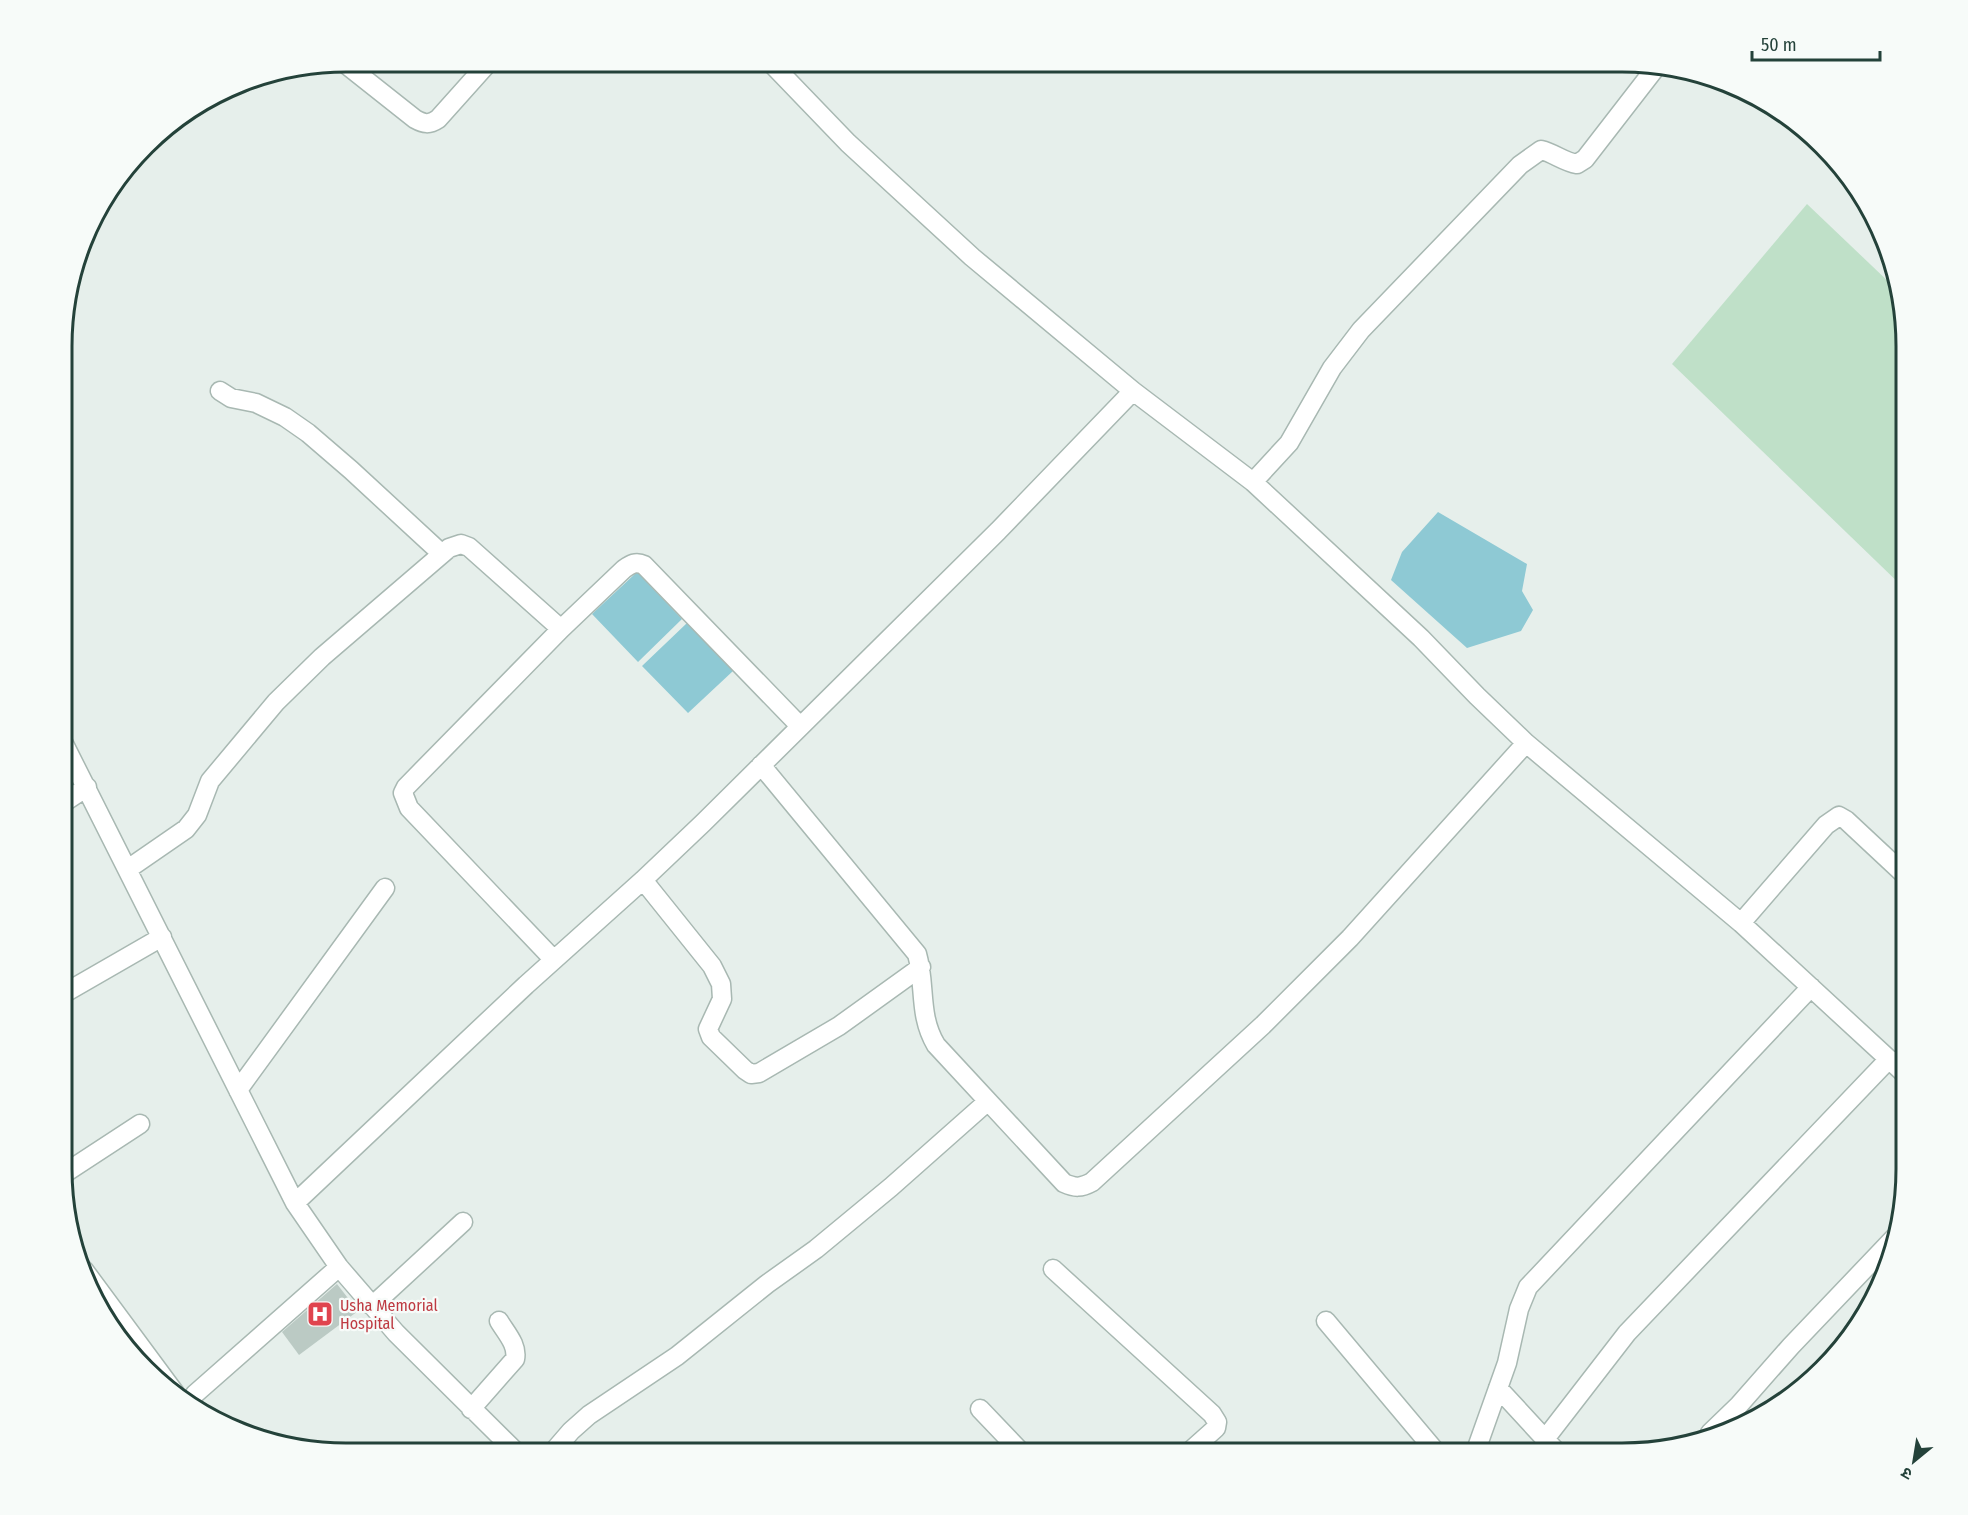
<svg xmlns="http://www.w3.org/2000/svg" width="1968" height="1515" font-family="'Fira Sans Condensed','Noto Sans Devanagari',sans-serif">
<style>
.green{fill:#bfe0c8}
.water{fill:#8ec9d4}
.building{fill:#bbcac4}
.lines{fill:none;stroke-linecap:round;stroke-linejoin:round}
.minor-casing{stroke:#a8b8b2;stroke-width:21}
.minor{stroke:#fff;stroke-width:18}
.labels{text-anchor:middle;dominant-baseline:central;stroke-width:4.5;stroke-linejoin:round;paint-order:stroke}
.health-label{font-size:16px;fill:#be3a42;stroke:#f7fbf9;text-anchor:start}
.rim{fill:none;stroke:#24423a;stroke-width:3}
</style>
<rect width="100%" height="100%" fill="#e6efeb"/>
<path class="green" d="M1807 204 1892 285 1906 346V590L1672 364Z"/>
<path class="water" d="M1438 512 1527 564 1522 591 1533 610 1521 631 1467 648 1391 580 1402 552Z
M637 572 682 619 638 662 592 614Z
M687 623 733 671 688 713 642 666Z"/>
<path class="building" d="M337 1284 358 1311 299 1355 282 1332Z"/>
<g class="lines">
<g class="minor-casing">
<path id="minor" d="M343 62 415 119C424 124 429 125 438 119L489 62
M770 62 848 143 972 257 1133 391 1253 482 1421 638 1477 696 1526 743 1741 923 1906 1075
M220 391 231 398 256 403 285 417 308 433 351 470 442 554
M1253 482 1289 443 1332 368 1361 330 1520 165 1541 150C1554 153 1564 162 1577 164L1585 159 1657 66
M63 742 295 1203 339 1267 396 1333 517 1453
M761 765 917 954C926 985 918 1015 936 1045L1064 1183C1075 1188 1081 1188 1092 1182L1263 1025 1350 938 1526 743
M63 803 87 787
M128 869 186 829 197 815 210 781 276 702 322 657 449 548 461 544 469 547 561 629
M643 880 712 966 721 984 722 999 708 1029 711 1037 745 1070 751 1074 759 1073 839 1026 921 967
M1741 923 1826 825 1839 816 1846 820 1906 876
M554 960 409 808 403 793 406 787 561 629 624 569C631 564 636 561 644 565L800 726
M63 994 162 937
M238 1090 385 888
M62 1175 140 1124
M295 1203 526 985 643 880 703 823 998 531 1133 391
M1053 1269 1212 1414 1217 1422 1216 1428 1188 1453
M84 1270 175 1393
M372 1306 463 1222
M1326 1321 1437 1453
M1498 1388 1558 1453
M190 1402 195 1394 339 1267
M471 1409 515 1359C518 1345 506 1333 499 1321
M980 1409 1022 1453
M1710 1433 1739 1405 1791 1346 1894 1238
M1545 1439 1627 1333 1889 1059
M552 1453 571 1431 589 1415 677 1356 767 1284 816 1249 891 1187 987 1102
M1475 1453 1507 1363 1519 1309 1528 1287 1811 987"/>
</g>
<use href="#minor" class="minor"/>
</g>
<defs>
<g id="hospital-square" transform="scale(1.35)"><rect x="-9" y="-9" width="18" height="18" rx="4" fill="#e0444e" stroke="#f7fbf9"/><path d="M-5-5h3v3.5h4V-5h3V5h-3V1.5h-4V5h-3Z" fill="#fff"/></g>
</defs>
<g fill-rule="evenodd">
<use href="#hospital-square" x="320" y="1314"/>
</g>
<g class="labels">
<g class="health-label">
<text x="340" y="1305">Usha Memorial<tspan x="340" dy="18">Hospital</tspan></text>
</g>
</g>
<path d="M0 0H1968V1515H0ZM346 72H1622A274 274 0 0 1 1896 346V1169A274 274 0 0 1 1622 1443H346A274 274 0 0 1 72 1169V346A274 274 0 0 1 346 72Z" fill="#f7fbf9" fill-rule="evenodd"/>
<path class="rim" d="M346 72H1622A274 274 0 0 1 1896 346V1169A274 274 0 0 1 1622 1443H346A274 274 0 0 1 72 1169V346A274 274 0 0 1 346 72Z"/>
<g transform="translate(1914 1461) rotate(210)" stroke="#f7fbf9" stroke-width="4.5" paint-order="stroke">
<path d="M0-4.5L10 22L0 15L-10 22Z" fill="#24423a"/>
<text y="-9" font-size="16" font-weight="bold" text-anchor="middle" fill="#24423a">उ</text>
</g>
<path d="M1752 51v9h128v-9" fill="none" stroke="#24423a" stroke-width="3"/>
<text x="1761" y="51" font-size="18" fill="#24423a" stroke="#f7fbf9" stroke-width="4.5" paint-order="stroke">50 m</text>
</svg>
